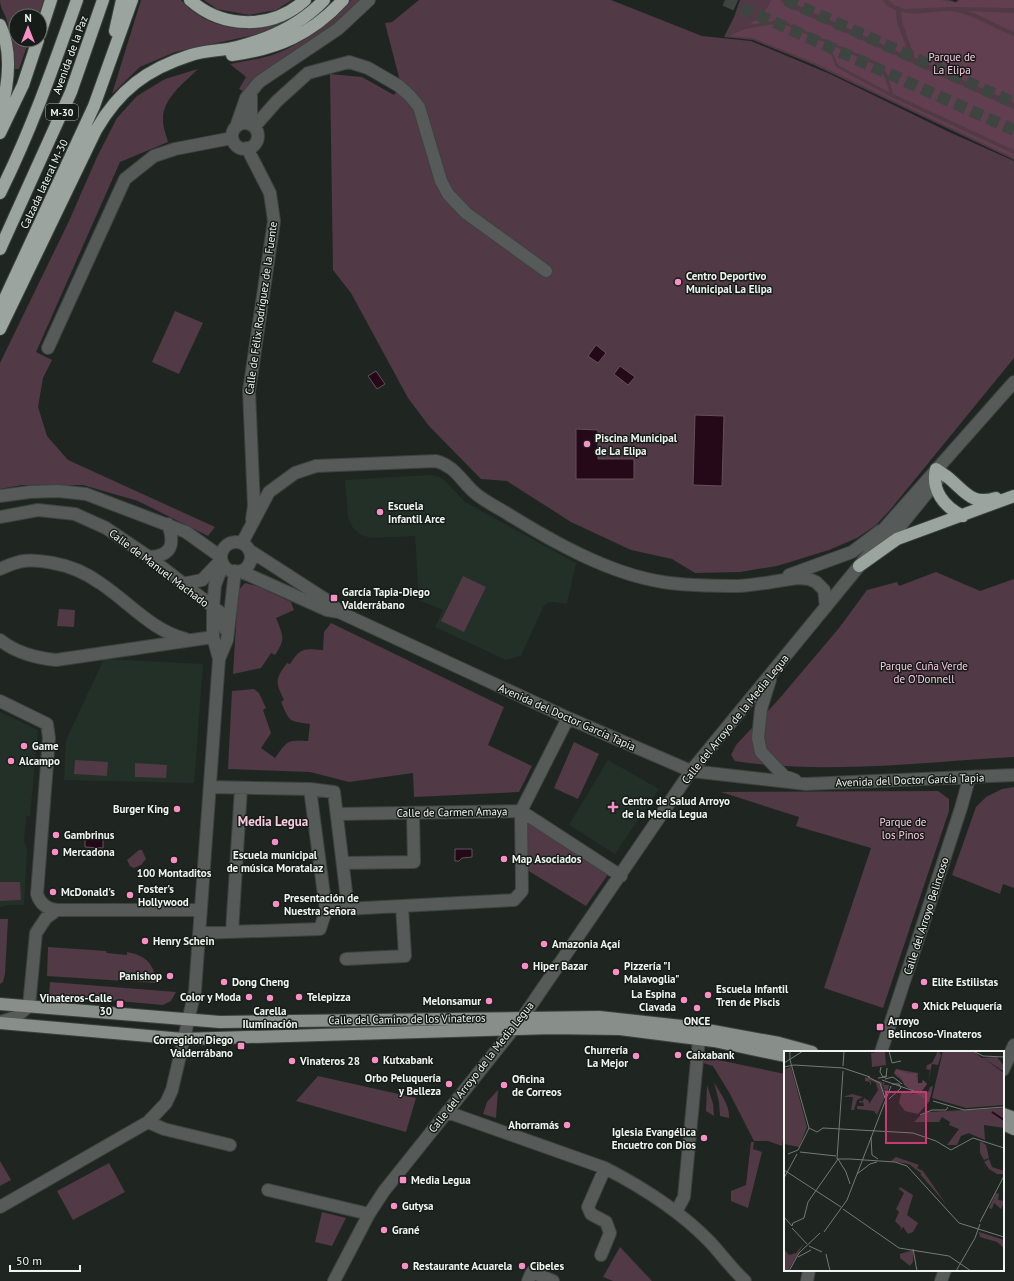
<svg xmlns="http://www.w3.org/2000/svg" width="1014" height="1281" font-family="'PT Sans',sans-serif">
<style>
.built{fill:#223028}
.green{fill:#513945}
.forest{fill:#623f50}
.water{fill:#260919;stroke:#63505a}
.lines{fill:none;stroke-linecap:round;stroke-linejoin:round}
.highway-tunnel{stroke:#3e4541;stroke-width:12;stroke-dasharray:12 6;stroke-linecap:butt}
.minor-casing{stroke:#3c433f;stroke-width:14}
.major-casing{stroke:#3c433f;stroke-width:14}
.highway-casing{stroke:#3c433f;stroke-width:14}
.minor{stroke:#565a58;stroke-width:12}
.major{stroke:#888f8b;stroke-width:12}
.highway{stroke:#9ba49f;stroke-width:12}
.poi-dot{fill:#fa8fc6;stroke:#161d19;stroke-width:1.5}
.labels{text-anchor:middle;dominant-baseline:central;stroke-width:3;stroke-linejoin:round;paint-order:stroke}
.shield{fill:#161d19;stroke:#afb4b1;stroke-width:1}
.shield-label{font-size:10px;font-weight:bold;fill:#f0f5f2}
.street-label{font-size:11px;fill:#f0f5f2;stroke:#161d19}
.park-label{font-size:11px;fill:#fec9e2;stroke:#161d19}
.poi-label{font-size:11px;font-weight:bold;fill:#f0f5f2;stroke:#161d19;text-anchor:start}
.quarter-label{font-size:13px;font-weight:bold;fill:#f9cae0;stroke:#161d19}
.inset-river{fill:none;stroke:#260919;stroke-width:2}
.inset-road{fill:none;stroke:#737975;stroke-width:1}
.view{fill:#c93972;fill-opacity:0.15;stroke:#c93972;stroke-width:2}
.inset-edge{fill:none;stroke:#f0f5f2;stroke-width:2}
</style>
<rect width="100%" height="100%" fill="#1f2622"/>
<path class="built" d="M431 475 439 477 445 481 465 502 576 563 567 604 553 602 547 603 543 607 521 656 506 660 435 627 443 610 419 600 415 536 371 538 361 535 353 528 348 517 345 480Z
M104 659 203 664 194 783 64 780 66 740Z
M0 712 38 730 30 816H26L24 840 27 850 24 905H9L0 907Z
M608 760 659 789 615 854 569 825Z"/>
<path class="green" d="M0 0H44L38 16H16V40H29L19 69H15C14 52 12 35 6 18 4 12 0 7 0 0Z
M141 0H181C207 31 255 36 291 18 300 13 309 0 319 0L284 25 254 35 175 52 140 67 112 94Z
M204 0H292L276 10 249 15 217 9Z
M351 0H361L328 30 245 92 239 89 246 77 230 64C245 61 261 59 275 54 305 43 330 22 351 0Z
M419 0H611L702 36 751 41 830 74 949 132 1014 161V358L890 510 876 525 857 538 829 550 777 566 740 572 695 573 672 559 631 550 571 522 507 481 481 479 429 426 408 398 351 293 333 270 330 74 362 77 394 95 401 85 385 23 392 22Z
M740 0H949L956 2 958 0H1014V160L814 65 753 40 724 37 734 17Z
M198 69C184 83 162 99 163 120 163 127 166 135 168 142L120 162 36 352 52 360 43 378 38 407 47 436 68 460 215 527 208 536 138 501 83 485H22L0 489V363L69 221 97 157 117 118 137 96 165 79Z
M175 311 203 323 179 374 152 362Z
M936 572 980 591 1014 579V757C922 762 827 775 735 761L731 755 736 745 779 699 839 628 867 590 897 582 899 586Z
M463 576 486 587 464 632 441 621Z
M245 583 257 586 291 602 294 610 276 618C283 636 286 638 275 655L271 653 261 668 233 674 238 591Z
M59 609 75 610 74 627 57 626Z
M331 623 504 707 488 745 532 766 519 792 414 797 413 773 349 782 310 772 228 769 232 691 254 689 259 693 266 708 263 710 271 733 261 748 275 758C288 740 287 740 308 741L310 724C288 721 290 722 281 702L284 700C275 681 275 680 287 663L290 664C301 647 304 649 323 650L324 632Z
M574 742 599 754 578 799 554 788Z
M75 760 108 762 107 776 74 774Z
M135 763 167 765 166 778 135 777Z
M1014 787V888L1003 884 1000 894 952 875 976 807 986 797 1002 789Z
M938 791 949 799V811L883 1008 824 988 871 848 796 826 799 817 721 792Z
M524 818 609 873 586 906 527 870Z
M139 850H142L146 859 141 865 134 868 130 866 127 860Z
M0 882H20L21 900 0 901Z
M0 919H8L5 974 3 982 0 984Z
M48 947 106 951 107 953 127 955V952C145 955 155 964 156 983L47 976Z
M50 982 176 992 171 1001 163 1005 49 995Z
M709 1058 785 1074V1121L782 1146 768 1141H754L730 1094 713 1066 703 1063 705 1059Z
M318 1076 416 1098 406 1132 296 1101Z
M714 1082C720 1093 730 1105 729 1118L720 1116 719 1102Z
M707 1085 713 1104 714 1116 706 1111Z
M498 1090 496 1118 483 1114 487 1102Z
M751 1142H754L753 1149 762 1152 748 1208 731 1201V1191L746 1185Z
M0 1161 11 1180 0 1186Z
M109 1163 125 1192 73 1220 57 1191Z
M322 1212 346 1218 332 1246 315 1242Z
M620 1247 652 1281H613L603 1277Z"/>
<path class="forest" d="M771 0H780L787 6 1014 109V150L893 94 888 76 881 64 780 20 749 25C758 18 767 11 771 0Z
M786 0H882L889 7 896 10 897 22 910 57Z
M888 0H942L956 3 960 0H1014V8L949 7 905 9 894 5Z
M901 11C913 17 936 10 950 11 973 14 993 28 1014 36V103L915 58 902 22Z
M967 11 1014 13V32C998 26 984 16 967 11Z
M781 23 824 42 830 51 836 67 891 97 1014 154V158L815 63 753 38 729 36 745 29Z
M829 44 878 66 884 76 890 93 838 65Z"/>
<path class="water" d="M596 345 606 353 598 363 588 356Z
M620 366 635 377 628 385 614 374Z
M376 371 385 384 377 389 368 376Z
M695 415 724 416 722 486 693 485Z
M576 429 598 430V459H634V479H576Z
M85 836 103 837V848L85 847Z
M455 849H472V857L462 858 459 861H455Z"/>
<g class="lines">
<path class="highway-tunnel" d="M725 0 1014 130
M786 0 1014 103"/>
<g class="minor-casing">
<path id="minor" d="M232 136a13 13 0 1 1 26 0a13 13 0 1 1-26 0Z
M251 125V95
M236 127 246 98 259 82 338 29 369 0
M254 127 277 101 308 73 349 62 368 68 399 86 410 96 419 107 441 181 448 194 466 213 546 271
M247 148 270 193 274 221 249 391 254 506 252 519
M48 348 125 179 154 156 175 149 232 138
M0 496 30 492 58 491 86 494 186 532 221 557
M0 517 38 510 75 514 106 528 149 557 221 613 225 629
M221 557a15 15 0 1 1 30 0a15 15 0 1 1-30 0Z
M242 543 269 492 295 473 316 466 436 461C455 466 461 481 475 493 484 501 497 507 508 514 553 542 610 574 663 582 688 586 714 586 739 586 759 585 780 580 799 578L809 579 816 582 824 590 826 607
M881 544 893 535 940 477
M249 550 331 603 339 612
M149 557C172 556 175 544 168 524
M0 569C21 559 30 559 53 563 70 566 86 573 100 583 129 602 152 631 186 639
M240 571 327 610 339 612 568 718 691 771 806 784 1014 775
M789 575 852 552 880 531
M182 584 202 580 221 560
M0 640C16 653 36 658 56 660L213 637
M219 659 213 637V608L215 585 223 564
M770 680 761 709 758 738 761 752 784 776 795 780
M0 701 47 724 49 738 37 894C40 904 47 909 57 910H200
M310 789 334 792 348 908
M337 814 521 811 621 876
M343 863 414 862 413 813
M326 910 514 900 522 891 521 811 568 718
M232 932 241 788
M199 933 320 929 326 910 310 789 210 787
M346 959 405 956 402 906
M0 1022 16 1017 29 1006 36 933 46 918 57 910
M881 1052 961 808 969 779
M1003 1070 1014 1045
M447 1112 605 1168C642 1187 681 1212 710 1242 722 1255 732 1269 745 1281
M148 1122 164 1129 230 1145
M268 1190 369 1214
M0 1207 148 1122 166 1103 172 1090 195 991 219 659 227 640 235 571
M676 1212 684 1197 699 1039
M601 1255 610 1233 606 1222 591 1214 588 1207 605 1168
M334 1281 369 1214 384 1191 523 1017 691 771 869 554 883 530 1014 382
M528 1281 532 1272 553 1281
M807 1281 809 1270
M941 1281 945 1270"/>
</g>
<g class="major-casing">
<path id="major" d="M0 1004 220 1022 599 1017 691 1027 779 1043 812 1052
M0 1023 183 1039 552 1028 620 1029 714 1041 785 1056
M1003 1114 1014 1118
M1003 1124 1014 1129"/>
</g>
<g class="highway-casing">
<path id="highway" d="M190 0C223 29 272 30 305 0
M0 25C13 52 8 87 0 115
M115 31 122 0
M40 34 51 0
M232 55C277 49 312 34 343 0
M0 133 23 85 38 40
M0 193C31 131 54 65 77 0
M0 249 71 92 103 0
M0 309 94 106 132 0
M0 329 96 130C119 90 147 69 191 55 206 50 222 51 237 47 269 39 301 24 324 0
M963 516C944 507 931 490 936 469 941 473 947 476 951 480 967 494 973 505 996 498
M859 566 897 539 1014 496"/>
</g>
<use href="#minor" class="minor"/>
<use href="#major" class="major"/>
<use href="#highway" class="highway"/>
</g>
<g class="poi-dot">
<circle cx="678" cy="282" r="4"/>
<circle cx="587" cy="444" r="4"/>
<circle cx="380" cy="512" r="4"/>
<rect x="330" y="594" width="8" height="8" rx="2"/>
<circle cx="24" cy="746" r="4"/>
<circle cx="11" cy="761" r="4"/>
<path d="M611 801h4v4h4v4h-4v4h-4v-4h-4v-4h4z"/>
<circle cx="177" cy="809" r="4"/>
<circle cx="56" cy="835" r="4"/>
<circle cx="275" cy="842" r="4"/>
<circle cx="55" cy="852" r="4"/>
<circle cx="504" cy="859" r="4"/>
<circle cx="174" cy="860" r="4"/>
<circle cx="53" cy="892" r="4"/>
<circle cx="130" cy="895" r="4"/>
<circle cx="276" cy="904" r="4"/>
<circle cx="145" cy="941" r="4"/>
<circle cx="544" cy="944" r="4"/>
<circle cx="525" cy="966" r="4"/>
<circle cx="616" cy="972" r="4"/>
<circle cx="170" cy="976" r="4"/>
<circle cx="224" cy="982" r="4"/>
<circle cx="924" cy="982" r="4"/>
<circle cx="708" cy="995" r="4"/>
<circle cx="249" cy="997" r="4"/>
<circle cx="299" cy="997" r="4"/>
<circle cx="270" cy="998" r="4"/>
<circle cx="684" cy="1000" r="4"/>
<circle cx="489" cy="1001" r="4"/>
<rect x="116" y="1000" width="8" height="8" rx="2"/>
<circle cx="915" cy="1006" r="4"/>
<circle cx="697" cy="1008" r="4"/>
<rect x="876" y="1023" width="8" height="8" rx="2"/>
<rect x="237" y="1042" width="8" height="8" rx="2"/>
<circle cx="678" cy="1055" r="4"/>
<circle cx="636" cy="1056" r="4"/>
<circle cx="375" cy="1060" r="4"/>
<circle cx="292" cy="1061" r="4"/>
<circle cx="449" cy="1084" r="4"/>
<circle cx="504" cy="1085" r="4"/>
<circle cx="567" cy="1125" r="4"/>
<circle cx="704" cy="1138" r="4"/>
<rect x="399" y="1176" width="8" height="8" rx="2"/>
<circle cx="394" cy="1206" r="4"/>
<circle cx="384" cy="1230" r="4"/>
<circle cx="405" cy="1266" r="4"/>
<circle cx="522" cy="1266" r="4"/>
</g>
<g class="labels">
<rect class="shield" x="46" y="104" width="32" height="16" rx="3"/>
<g class="shield-label">
<text x="62" y="112">M-30</text>
</g>
<g class="street-label">
<text transform="translate(70 55) rotate(-70)">Avenida de la Paz</text>
<text transform="translate(44 184) rotate(-65)">Calzada lateral M-30</text>
<text transform="translate(261 308) rotate(-82)">Calle de Félix Rodríguez de la Fuente</text>
<text transform="translate(159 568) rotate(37)">Calle de Manuel Machado</text>
<text transform="translate(567 717) rotate(24)">Avenida del Doctor García Tapia</text>
<text transform="translate(735 719) rotate(-51)">Calle del Arroyo de la Media Legua</text>
<text transform="translate(910 780) rotate(-2)">Avenida del Doctor García Tapia</text>
<text transform="translate(452 812) rotate(-1)">Calle de Carmen Amaya</text>
<text transform="translate(926 916) rotate(-72)">Calle del Arroyo Belincoso</text>
<text transform="translate(407 1019) rotate(-1)">Calle del Camino de los Vinateros</text>
<text transform="translate(481 1067) rotate(-52)">Calle del Arroyo de la Media Legua</text>
</g>
<g class="park-label">
<text x="952" y="57">Parque de<tspan x="952" dy="13">La Elipa</tspan></text>
<text x="924" y="666">Parque Cuña Verde<tspan x="924" dy="13">de O'Donnell</tspan></text>
<text x="903" y="822">Parque de<tspan x="903" dy="13">los Pinos</tspan></text>
</g>
<g class="poi-label">
<text x="686" y="276">Centro Deportivo<tspan x="686" dy="13">Municipal La Elipa</tspan></text>
<text x="595" y="438">Piscina Municipal<tspan x="595" dy="13">de La Elipa</tspan></text>
<text x="388" y="506">Escuela<tspan x="388" dy="13">Infantil Arce</tspan></text>
<text x="342" y="592">García Tapia-Diego<tspan x="342" dy="13">Valderrábano</tspan></text>
<text x="32" y="746">Game</text>
<text x="19" y="761">Alcampo</text>
<text x="622" y="801">Centro de Salud Arroyo<tspan x="622" dy="13">de la Media Legua</tspan></text>
<text x="169" y="809" text-anchor="end">Burger King</text>
<text x="64" y="835">Gambrinus</text>
<text x="63" y="852">Mercadona</text>
<text x="275" y="855" text-anchor="middle">Escuela municipal<tspan x="275" dy="13">de música Moratalaz</tspan></text>
<text x="512" y="859">Map Asociados</text>
<text x="174" y="873" text-anchor="middle">100 Montaditos</text>
<text x="138" y="889">Foster's<tspan x="138" dy="13">Hollywood</tspan></text>
<text x="61" y="892">McDonald's</text>
<text x="284" y="898">Presentación de<tspan x="284" dy="13">Nuestra Señora</tspan></text>
<text x="153" y="941">Henry Schein</text>
<text x="552" y="944">Amazonia Açaí</text>
<text x="533" y="966">Hiper Bazar</text>
<text x="624" y="966">Pizzería "I<tspan x="624" dy="13">Malavoglia"</tspan></text>
<text x="162" y="976" text-anchor="end">Panishop</text>
<text x="232" y="982">Dong Cheng</text>
<text x="932" y="982">Elite Estilistas</text>
<text x="716" y="989">Escuela Infantil<tspan x="716" dy="13">Tren de Piscis</tspan></text>
<text x="676" y="994" text-anchor="end">La Espina<tspan x="676" dy="13">Clavada</tspan></text>
<text x="241" y="997" text-anchor="end">Color y Moda</text>
<text x="307" y="997">Telepizza</text>
<text x="112" y="998" text-anchor="end">Vinateros-Calle<tspan x="112" dy="13">30</tspan></text>
<text x="481" y="1001" text-anchor="end">Melonsamur</text>
<text x="923" y="1006">Xhick Peluquería</text>
<text x="270" y="1011" text-anchor="middle">Carella<tspan x="270" dy="13">Iluminación</tspan></text>
<text x="697" y="1021" text-anchor="middle">ONCE</text>
<text x="888" y="1021">Arroyo<tspan x="888" dy="13">Belincoso-Vinateros</tspan></text>
<text x="233" y="1040" text-anchor="end">Corregidor Diego<tspan x="233" dy="13">Valderrábano</tspan></text>
<text x="628" y="1050" text-anchor="end">Churrería<tspan x="628" dy="13">La Mejor</tspan></text>
<text x="686" y="1055">Caixabank</text>
<text x="383" y="1060">Kutxabank</text>
<text x="300" y="1061">Vinateros 28</text>
<text x="441" y="1078" text-anchor="end">Orbo Peluquería<tspan x="441" dy="13">y Belleza</tspan></text>
<text x="512" y="1079">Oficina<tspan x="512" dy="13">de Correos</tspan></text>
<text x="559" y="1125" text-anchor="end">Ahorramás</text>
<text x="696" y="1132" text-anchor="end">Iglesia Evangélica<tspan x="696" dy="13">Encuetro con Dios</tspan></text>
<text x="411" y="1180">Media Legua</text>
<text x="402" y="1206">Gutysa</text>
<text x="392" y="1230">Grané</text>
<text x="413" y="1266">Restaurante Acuarela</text>
<text x="530" y="1266">Cibeles</text>
</g>
<g class="quarter-label">
<text x="273" y="821">Media Legua</text>
</g>
</g>
<g transform="translate(784 1051)">
<rect width="220" height="220" fill="#1f2622"/>
<path d="M101 0 102 14 88 16 87 2ZM154 0 157 4 154 14 148 13 144 31 146 19 142 18 143 14 148 12ZM159 0H189L198 7 213 6 220 15 219 20 199 7 220 22V54L182 57 148 47ZM7 16 23 76 15 96 0 93V18ZM112 18 134 22V32H138L139 29 143 33 137 41H144L146 36 149 35 145 51 134 63 121 60 115 52 117 42 123 40 130 43 131 40 111 24ZM81 26 98 31V37V34L99 31 101 32 98 35 100 39 103 38H100L99 34H105L103 44 98 39 101 46 93 64 90 60 73 58V55H80L79 51 76 52 75 50H79L80 47 85 50V53L94 39 92 32 86 29 85 30H87V33L86 34 84 32 86 34V31L81 30ZM68 43 79 46 73 49 70 59H67L69 46H59ZM220 57V77L200 74 201 89 165 74 166 71 158 66 155 71H130L136 65 144 61ZM175 78 185 82 177 85 173 94H163ZM198 91 202 94 205 107 200 109 196 102V91ZM112 106 135 114 133 117 139 120 162 153 136 123H138L125 113 107 110ZM205 108 208 116 220 120V123H213L205 118 200 111ZM116 136 129 144 123 164 134 172 129 181 124 183 119 176 116 179 117 176 111 170 115 161 112 158 120 142 115 138ZM212 142 215 143 214 149 220 150V152L217 158 210 152 208 158 205 157ZM195 181 220 189V197L213 191 196 186ZM20 192 4 220H0V198L5 204 12 202ZM129 199V211L126 215 116 207V203Z" fill="#513945"/>
<path d="M112 18 125 23 133 22 132 25 134 32H138L139 29 143 33 137 41H147L149 35 145 51 120 34 117 26 110 22Z" fill="#623f50"/>
<path class="inset-river" d="M208 61 220 69"/>
<path class="inset-road" d="M105 0 108 12 117 10M189 0 199 5 220 6M0 12 19 0M59 15 60 0M0 16 10 14 59 17 86 26M97 16 96 21 99 26 103 25M84 26 96 32 101 47M94 27 102 26 103 17M101 28 109 26 118 33M98 29 130 40M105 48 117 37 115 33H108M149 50 180 59 220 56M136 64 148 59H162L164 56M25 77 33 81 39 77 129 82 152 90 167 99 189 87 220 97M87 86 88 104 94 108M16 101 52 105M4 103 14 99 25 77 6 9V0M53 108 59 20M53 108H66M54 108 62 121M66 108 111 111 123 115 175 172 220 186M0 119 57 156M62 121 66 133M73 123 86 113 93 111M0 127 13 103M59 158 115 197 165 205 187 220M0 166 8 175M196 171 220 125M8 175 9 172 20 167 24 151 54 108M8 177 23 193M40 181 63 149 107 35M25 195 38 201M129 198 133 220M42 203 46 220M14 206 27 199M5 220 15 202 36 182M172 220 191 187 196 173"/>
<path class="view" d="M102 41H142V92H102Z"/>
<rect width="220" height="220" class="inset-edge"/>
</g>
<g transform="translate(28 28)"><circle r="19" fill="#161d19" stroke="#6d7370"/>
<path d="M0-3L7 15L0 10L-7 15Z" fill="#fa8fc6"/>
<text y="-6" font-size="11" font-weight="bold" text-anchor="middle" fill="#f0f5f2">N</text>
</g>
<path d="M10 1265v6h70v-6" fill="none" stroke="#f0f5f2" stroke-width="2"/>
<text x="16" y="1265" font-size="12" fill="#f0f5f2" stroke="#161d19" stroke-width="3" paint-order="stroke">50 m</text>
</svg>
